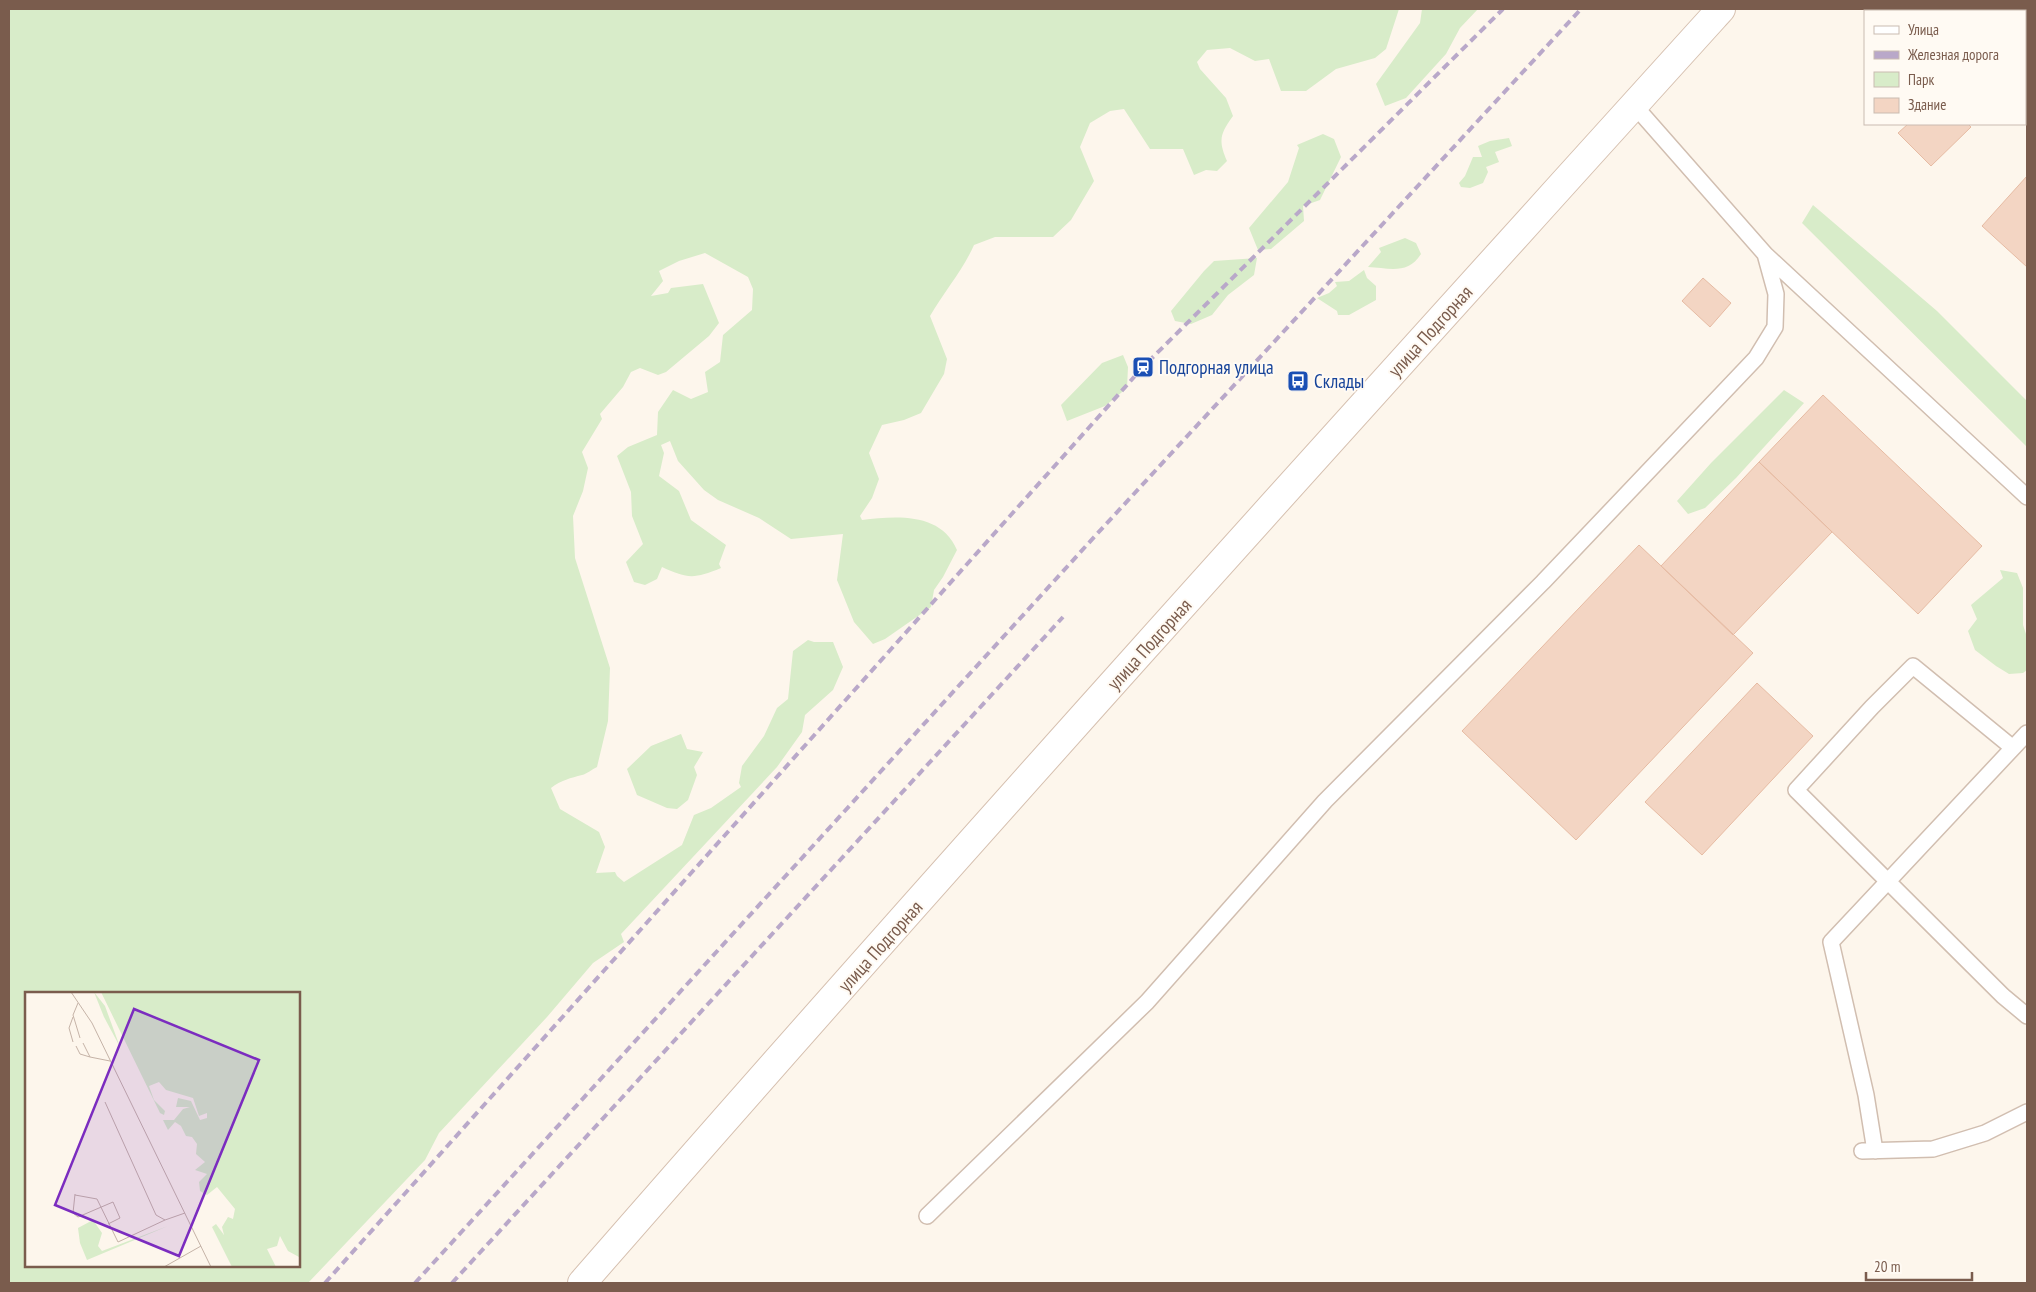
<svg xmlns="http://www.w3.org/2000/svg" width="2036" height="1292" font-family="'PT Sans Narrow',sans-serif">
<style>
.green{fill:#d8ecc9;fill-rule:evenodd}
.building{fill:#f3d5c3;stroke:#e6bba3}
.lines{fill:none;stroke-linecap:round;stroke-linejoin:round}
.service-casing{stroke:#d1beb0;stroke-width:18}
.secondary-casing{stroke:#d6c0b0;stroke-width:30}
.service{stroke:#fff;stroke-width:15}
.secondary{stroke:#fff;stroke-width:28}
.rail{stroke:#b9a8c9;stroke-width:4;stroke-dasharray:8 5;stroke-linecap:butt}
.labels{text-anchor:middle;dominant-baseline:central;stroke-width:4;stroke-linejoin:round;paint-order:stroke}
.street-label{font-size:19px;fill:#7a5c4d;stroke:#fffaf3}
.transit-label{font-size:19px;fill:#164399;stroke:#fffaf3;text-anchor:start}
.inset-road{fill:none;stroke:#c5b3a7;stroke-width:1}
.view{fill:#7b2cbf;fill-opacity:0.15;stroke:#7b2cbf;stroke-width:2.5}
.inset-edge{fill:none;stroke:#7a5c4d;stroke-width:2.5}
</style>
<rect width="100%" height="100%" fill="#fdf6ec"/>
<path class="green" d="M9 9H1399L1386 49 1375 58 1336 69 1306 91H1281L1269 59 1255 61 1230 48 1207 50 1197 62 1200 69 1226 98 1233 116C1220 134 1218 140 1227 161L1217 171 1206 170 1194 175 1183 149H1150L1124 109 1110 111 1090 123 1080 147 1094 181 1071 220 1053 237H995L974 245C963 270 944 292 930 316L947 359 944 374 921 413 904 420 882 425 869 453 879 479 872 498 860 516 862 520C896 516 941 512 957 550L943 577 934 590 931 607 885 639 873 644 854 622 837 580 843 534 791 539 759 518 718 500 704 490 678 461 670 441 661 445 664 453 659 476 679 491 691 520 726 545 719 564 721 568C694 579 688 579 662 567L657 579 645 585 634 582 626 562 643 544 632 516 631 492 617 456 628 447 657 435 658 412 673 390 691 399 708 392 705 372 720 362 723 335 752 310 753 289 748 277 705 253 679 261 659 271 663 281 651 296 668 293 671 288 703 284 719 323 709 336 666 372 658 375 640 368 631 372 623 387 600 414 602 419 582 452 588 468 583 491 573 516 575 558 610 668 608 721 597 767C592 769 587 774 582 775 571 778 561 780 551 788L560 809 599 832 605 847 596 873 615 872 617 876 624 882 682 845 694 815 711 808 741 787 739 783 742 766 764 736 777 708 788 699 793 651 808 640 814 642H833L843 667 833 690 805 715 802 732 777 767 621 934 624 942 593 963 547 1017 439 1133 425 1160 308 1283H9ZM26 993H299V1266H26Z
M1422 9H1478L1460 28 1446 54 1406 98 1385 106 1376 84 1420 23Z
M1323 134 1334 139 1341 157 1320 200 1303 206 1304 221 1271 249 1258 250 1249 228 1288 182 1299 148 1297 145Z
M1509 138 1512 146 1495 152 1499 162 1486 167 1488 172 1483 183 1470 188 1461 187 1459 183 1465 176 1473 157H1482L1478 146 1490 141Z
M1813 205 1937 311 2027 401V447L1802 223Z
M1405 238 1416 243 1421 254C1408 275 1389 268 1368 267L1381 252 1379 248Z
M1257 258 1254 275 1228 295 1212 315 1191 324 1175 321 1171 311 1204 271 1214 261Z
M1364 270 1367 278 1376 286V300L1349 315H1338L1337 311 1317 298 1329 293 1337 286 1335 282 1349 281Z
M1123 355 1128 367 1127 388 1105 406 1067 421 1061 405 1102 363Z
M1784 390 1804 403 1736 478 1705 508 1688 514 1677 501 1711 463Z
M2000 570 2017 573 2023 588V625L2027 637V670L2023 673 2009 674 1996 666 1975 650 1968 631 1977 619 1971 605 2003 578Z
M681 734 687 749 703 752 694 767 697 775 688 800 677 809 667 808 637 795 627 769 651 746Z"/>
<path class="building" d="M1908 124H1968L1971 127 1931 166 1898 133Z
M2027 176V267L1982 226Z
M1703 278 1731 303 1710 327 1682 301Z
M1823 395 1982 546 1918 614 1759 462Z
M1759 462 1832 532 1733 635 1661 566Z
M1639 545 1753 653 1576 840 1462 731Z
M1757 683 1813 736 1702 855 1645 802Z"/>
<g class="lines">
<g class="service-casing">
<path id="service" d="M1765 254 2027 497
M2013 748 1913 666 1872 707 1796 790 2003 996 2027 1016
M1862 1151 1933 1149 1985 1133 2027 1112
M1875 1151 1866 1095 1831 942 2027 733
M927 1216 1147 1002 1325 801 1543 582 1756 358 1775 327 1776 294 1765 254 1634 105"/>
</g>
<g class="secondary-casing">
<path id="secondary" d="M582 1283C956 854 1339 431 1721 9"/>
</g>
<use href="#service" class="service"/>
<use href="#secondary" class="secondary"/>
<path class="rail" d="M325 1283 1143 367 1503 9
M415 1283 1096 535 1581 9
M452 1283 1063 617"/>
</g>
<defs>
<g id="station-square" transform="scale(1.125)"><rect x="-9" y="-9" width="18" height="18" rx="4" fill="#1a4fb4" stroke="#fffaf3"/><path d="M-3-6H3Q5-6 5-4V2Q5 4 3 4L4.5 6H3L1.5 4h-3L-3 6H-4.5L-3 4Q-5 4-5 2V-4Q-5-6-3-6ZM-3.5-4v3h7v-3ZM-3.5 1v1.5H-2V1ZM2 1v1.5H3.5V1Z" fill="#fff"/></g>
<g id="bus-square" transform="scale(1.125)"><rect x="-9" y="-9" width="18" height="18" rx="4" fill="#1a4fb4" stroke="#fffaf3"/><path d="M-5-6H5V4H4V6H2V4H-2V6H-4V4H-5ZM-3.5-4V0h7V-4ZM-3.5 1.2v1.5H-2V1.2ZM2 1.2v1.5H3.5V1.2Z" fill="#fff"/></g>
</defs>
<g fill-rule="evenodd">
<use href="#station-square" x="1143" y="367"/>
<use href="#bus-square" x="1298" y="381"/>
</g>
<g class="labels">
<g class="street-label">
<text transform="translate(1430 331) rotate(-48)">улица Подгорная</text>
<text transform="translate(1149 644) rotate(-48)">улица Подгорная</text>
<text transform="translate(880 946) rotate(-48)">улица Подгорная</text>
</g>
<g class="transit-label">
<text x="1159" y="367">Подгорная улица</text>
<text x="1314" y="381">Склады</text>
</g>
</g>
<g transform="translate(25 992)">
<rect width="275" height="275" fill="#fdf6ec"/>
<path d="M69 0 80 14 95 55 79 25ZM76 0H275L274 265 263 259 255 244 252 254 242 257 251 275H207L187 235 191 232 199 243 197 235 203 225 208 227 210 217 192 195 182 203 175 199 174 190 182 182 170 178 180 170 171 162 172 152 167 145 161 144 156 134 150 130 143 138 138 128H149L158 117 165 115H151L153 106 166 109 175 128 182 126V121L174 124 168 106 141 98 134 90 124 94 129 108 140 119 139 123 135 121ZM68 228 77 241 73 254 77 259 143 234 62 268 55 251 53 236Z" fill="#d8ecc9"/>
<path class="inset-road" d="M46 0 67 31 186 275M53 11 48 23 55 46M48 25 44 36 48 50M58 51 65 65 85 69M51 54 55 62 65 65M80 110 131 223 140 228 160 221M50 202 48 221 53 225 88 210 95 226 83 232M50 203 72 207 93 250 140 228M139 275 176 254"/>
<path class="view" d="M109 17 234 68 154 264 30 213Z"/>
<rect width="275" height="275" class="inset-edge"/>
</g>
<rect width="2036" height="1292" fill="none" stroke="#7a5c4d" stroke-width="20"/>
<rect x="1864" y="10" width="162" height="115" fill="#fffaf3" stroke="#cabbb1"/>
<rect x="1874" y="26" width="25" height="8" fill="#ffffff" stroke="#cabbb1"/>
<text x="1908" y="35" font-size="15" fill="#7a5c4d">Улица</text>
<rect x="1874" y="51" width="25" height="8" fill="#b9a8c9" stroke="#cabbb1"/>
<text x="1908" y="60" font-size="15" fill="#7a5c4d">Железная дорога</text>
<rect x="1874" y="72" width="25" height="15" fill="#d8ecc9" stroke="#cabbb1"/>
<text x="1908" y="85" font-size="15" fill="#7a5c4d">Парк</text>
<rect x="1874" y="98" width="25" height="15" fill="#f3d5c3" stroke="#cabbb1"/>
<text x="1908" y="110" font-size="15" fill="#7a5c4d">Здание</text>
<path d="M1866 1272v8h106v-8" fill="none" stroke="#7a5c4d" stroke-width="2.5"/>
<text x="1874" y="1272" font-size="15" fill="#7a5c4d" stroke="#fffaf3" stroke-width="4" paint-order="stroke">20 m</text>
</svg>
